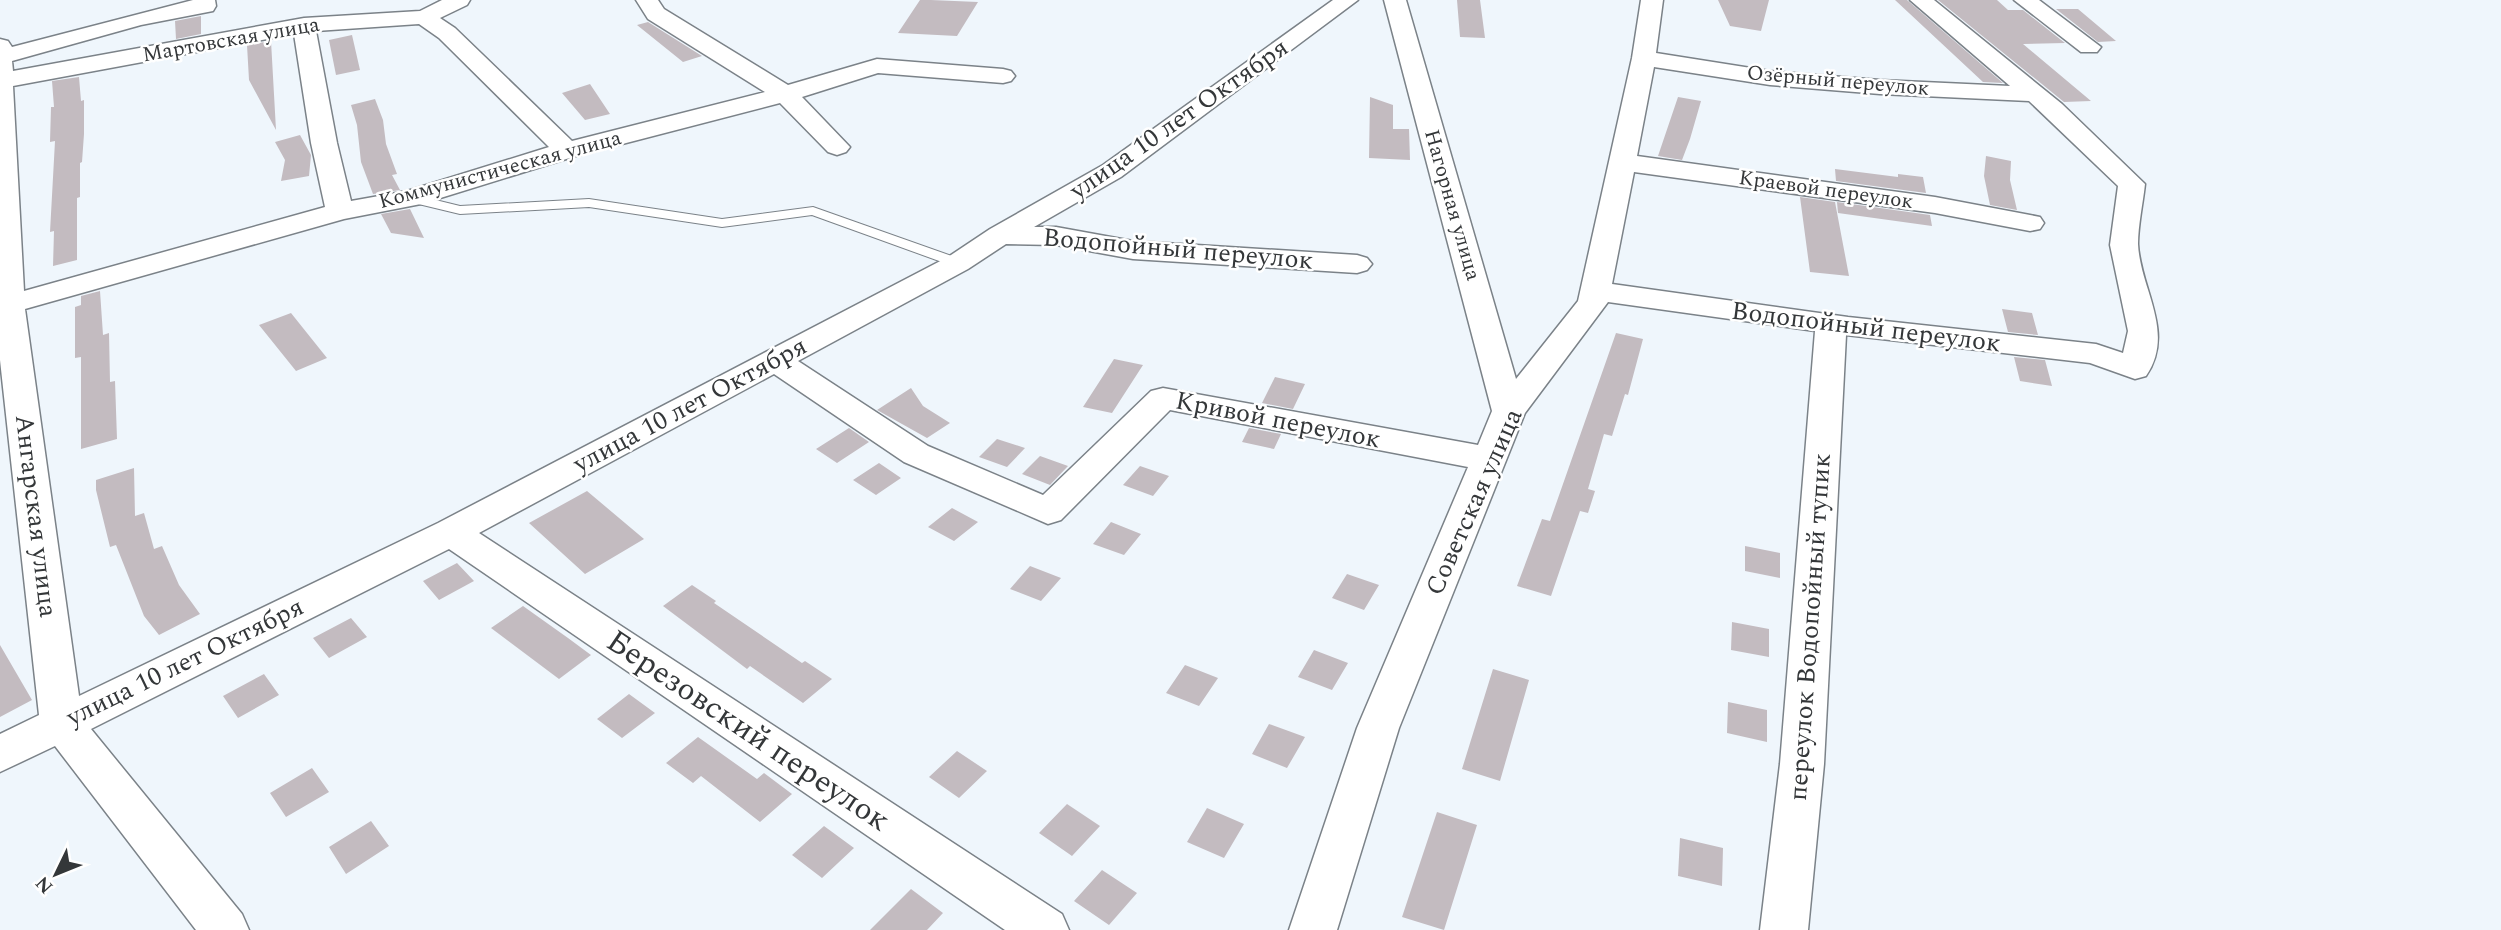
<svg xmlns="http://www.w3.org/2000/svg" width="2501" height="930" font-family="Spectral,serif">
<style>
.building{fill:#c3bbc0}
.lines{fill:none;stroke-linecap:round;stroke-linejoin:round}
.service-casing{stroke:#7b8288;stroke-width:2}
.minor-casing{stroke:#7b8288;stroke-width:3}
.service{fill:#fff;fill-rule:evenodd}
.minor{fill:#fff;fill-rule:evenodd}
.labels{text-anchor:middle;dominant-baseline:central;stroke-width:5;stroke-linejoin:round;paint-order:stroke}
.far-street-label{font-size:21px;fill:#343739;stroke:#fff}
.street-label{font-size:26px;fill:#343739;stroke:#fff}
.near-street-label{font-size:32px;fill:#343739;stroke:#fff}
</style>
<rect width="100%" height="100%" fill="#eff6fc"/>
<path class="building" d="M920 0H931L978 2 957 36 898 33Z
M1457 0H1480L1485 38 1460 37Z
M1718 0H1769L1761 31 1730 26Z
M1895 0H1907L2003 83 1983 82Z
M1938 0H1997L2008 10H2023L2065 43 2023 44 2091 101 2064 102Z
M2056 9H2078L2116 41 2098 42Z
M201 16V34L176 39 175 21Z
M648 22 702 56 683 62 637 25Z
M352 35 360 70 336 75 329 40Z
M271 41 276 130 249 80 247 45Z
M79 77 81 101 84 100V134L82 162 80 163V197L77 198V260L53 266 54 231 50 232 55 141 50 142 51 107H54L52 81Z
M590 84 610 114 585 120 562 93Z
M1370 97 1393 105V129H1409L1410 160 1369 158Z
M1678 97 1701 101 1690 139 1682 160 1658 156Z
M375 99 383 120 386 144 397 174 392 175 400 190 373 194 361 162 357 125 351 105Z
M300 135 311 155 309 176 281 181 285 160 275 142Z
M1986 156 2011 161 2010 180 2017 210 1990 205 1984 176Z
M1835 169 1898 177V174L1923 177 1926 193 1836 181Z
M1800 197 1835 202 1849 276 1810 272Z
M1837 202 1930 215 1932 226 1838 213Z
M410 209 424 238 391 233 381 214Z
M100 291 103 335 109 333 110 382 115 381 117 439 81 449V357L75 358V307L81 305V296Z
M2002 309 2032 313 2038 335 2008 332Z
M291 313 327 358 296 371 259 325Z
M1616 333 1643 339 1628 395 1625 394 1612 436 1604 434 1588 489 1595 491 1588 513 1580 511 1551 596 1517 586 1542 519 1550 521Z
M2014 357 2045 360 2052 386 2020 381Z
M1114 359 1143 365 1112 413 1083 407Z
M1275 377 1305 384 1293 409 1262 403Z
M911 388 923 406 950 423 927 438 877 410Z
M849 428 869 442 837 463 816 449Z
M1249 428 1281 434 1274 449 1242 442Z
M997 439 1025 448 1007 467 979 457Z
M1040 456 1068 466 1050 485 1022 474Z
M879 463 901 478 876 495 853 480Z
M1140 466 1169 476 1153 496 1123 485Z
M134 468 135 516 144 513 154 549 162 546 179 585 200 614 159 635 144 616 116 545 110 547 96 490V480Z
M587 491 644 539 585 574 529 523Z
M952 508 978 522 954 541 928 527Z
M1111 522 1141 534 1124 555 1093 544Z
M1745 546 1780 553V578L1745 571Z
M457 563 474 581 439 600 423 581Z
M1030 566 1061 578 1041 601 1010 589Z
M1347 574 1379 585 1364 610 1332 598Z
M692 585 716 601 714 603 802 663 805 661 832 679 803 703 750 666 747 669 663 606Z
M523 606 568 638 591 655 559 679 491 628Z
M351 618 367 637 329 658 313 638Z
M1732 622 1769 629V657L1731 650Z
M0 645 32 700 0 717Z
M1314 650 1348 663 1332 690 1298 677Z
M1185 665 1218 678 1199 706 1166 693Z
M1493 669 1529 680 1500 781 1462 769Z
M264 674 279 695 238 718 223 696Z
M629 694 655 713 622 738 597 719Z
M1728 702 1767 710V742L1727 733Z
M1269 724 1305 737 1287 768 1252 754Z
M698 737 757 779 764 773 792 794 760 822 701 776 693 783 666 763Z
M957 751 987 771 959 798 929 777Z
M312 768 329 792 286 817 270 793Z
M1067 804 1100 826 1072 856 1039 833Z
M1207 808 1244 824 1224 858 1187 842Z
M1437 812 1477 825 1444 930 1402 917Z
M371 821 389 846 346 874 329 847Z
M824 826 854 848 822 878 792 855Z
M1680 838 1723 848 1722 886 1678 876Z
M1102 870 1137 893 1109 925 1074 901Z
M911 889 943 913 927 930H870Z"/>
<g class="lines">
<g class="service-casing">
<path id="service" d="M411 194 460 206 589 199 722 219 813 207 963 260 965 263 963 266H953L812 215 722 227 589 207 460 214 406 201V195Z"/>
</g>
<g class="minor-casing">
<path id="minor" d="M193 0H215L216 6 213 11 141 25 12 61 13 71 304 18 420 11 442 0H470L467 5 440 18 455 28 572 141 765 92 648 19 636 0H658L664 9 788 85 877 59 1003 69 1011 71 1015 76 1011 81 1003 83 878 73 802 97 850 147 846 152 837 155 828 152 780 103 576 156 421 204 344 219 25 309 79 696 438 523 948 257 990 229 1103 165 1333 0H1358L1121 177 1034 227H1056L1133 241 1357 255 1367 258 1372 264 1367 270 1357 273 1133 259 1056 245 1006 244 968 269 798 361 928 446 1043 495 1151 391 1163 388 1478 445 1492 411 1384 0H1406L1516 379 1578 301 1632 58 1641 0H1663L1656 53 1770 71 1880 80 2010 86 1910 0H1934L2062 104 2145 184C2143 203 2138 225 2138 244 2140 289 2176 332 2146 376L2135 379 2090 363 1846 335 1824 764 1808 930H1760L1780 764 1815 331 1608 302 1525 413 1399 728 1337 930H1289L1357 728 1468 467 1170 410 1061 520 1048 524 904 462 774 374 479 533 1062 914 1069 930H1005L449 549 91 729 242 914 249 930H196L55 746 0 772V734L39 715 0 360V39L8 41 12 47ZM419 24 439 38 549 147 407 191 351 201 337 143 316 31ZM294 34 311 143 325 207 24 291 13 86ZM1654 67 1770 85 1880 94 2029 101 2118 186 2110 245 2128 331 2123 353 2096 344 1848 317 1612 284 1634 172 1935 213 2030 231 2040 229 2044 223 2040 217 2030 215 1935 197 1637 156Z
M2014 0H2039L2101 47 2097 52H2081Z"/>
</g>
<use href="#service" class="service"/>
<use href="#minor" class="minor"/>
</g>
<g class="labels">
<g class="far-street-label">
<text transform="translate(231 40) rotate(-10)">Мартовская улица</text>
<text transform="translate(1838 81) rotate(5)">Озёрный переулок</text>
<text transform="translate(500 170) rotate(-15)">Коммунистическая улица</text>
<text transform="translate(1826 190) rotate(8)">Краевой переулок</text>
<text transform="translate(1452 205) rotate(74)">Нагорная улица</text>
</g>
<g class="street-label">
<text transform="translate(1179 119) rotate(-35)">улица 10 лет Октября</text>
<text transform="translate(1178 249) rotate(5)">Водопойный переулок</text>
<text transform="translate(1866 327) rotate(7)">Водопойный переулок</text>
<text transform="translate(690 405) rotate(-28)">улица 10 лет Октября</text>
<text transform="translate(1278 420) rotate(11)">Кривой переулок</text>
<text transform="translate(1474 502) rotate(-66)">Советская улица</text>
<text transform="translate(36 516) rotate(83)">Ангарская улица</text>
<text transform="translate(1810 627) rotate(-86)">переулок Водопойный тупик</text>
<text transform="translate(185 662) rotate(-26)">улица 10 лет Октября</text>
</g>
<g class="near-street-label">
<text transform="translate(748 731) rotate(34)">Березовский переулок</text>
</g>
</g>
<g transform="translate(56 874) rotate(227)" stroke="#ffffff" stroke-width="5" paint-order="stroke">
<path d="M0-5L12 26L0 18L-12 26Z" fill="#343739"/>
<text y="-10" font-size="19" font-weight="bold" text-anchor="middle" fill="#343739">N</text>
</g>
</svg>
